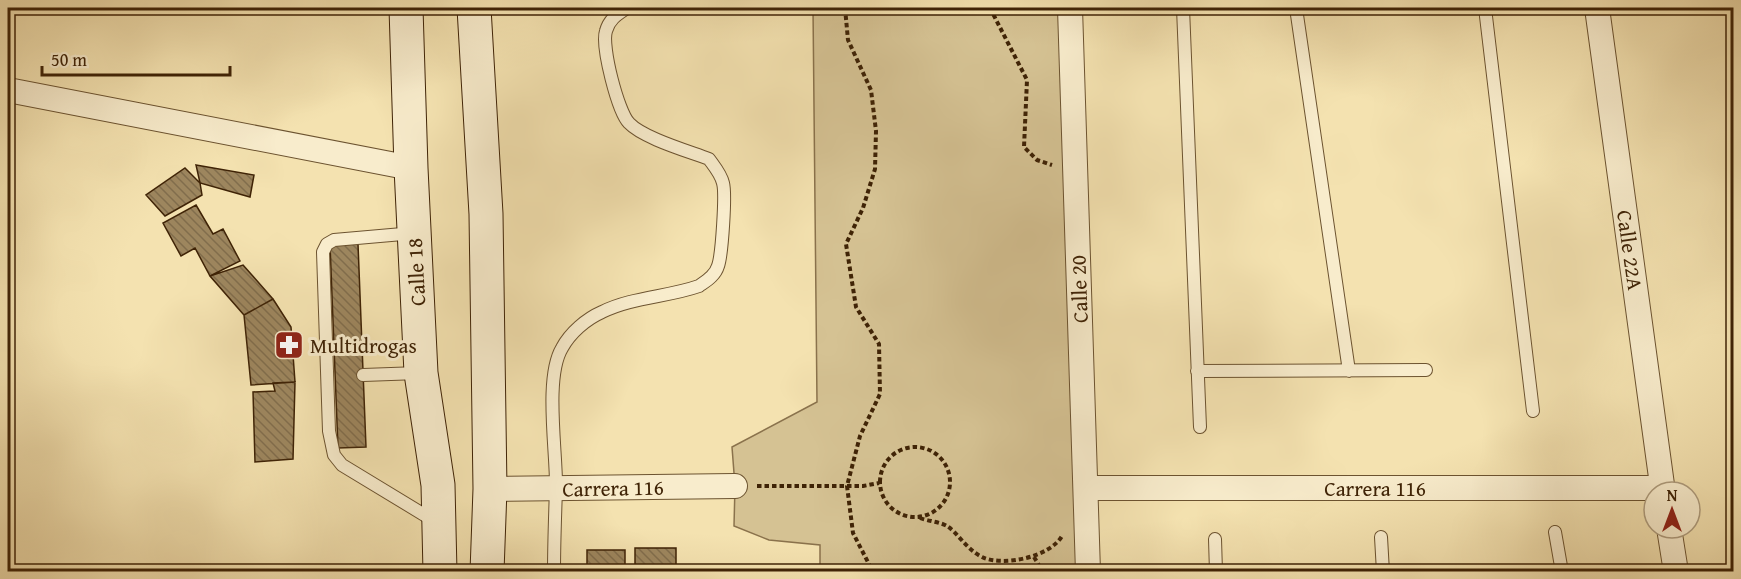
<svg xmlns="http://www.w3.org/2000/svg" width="1741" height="579" font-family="'Gentium Book Plus',serif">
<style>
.park{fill:#d5c293;stroke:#8a724c;stroke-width:1.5}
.building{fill:url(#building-back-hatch);stroke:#3f2306;stroke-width:1.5}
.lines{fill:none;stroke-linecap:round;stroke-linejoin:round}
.lane-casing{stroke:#6c5330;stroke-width:14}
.street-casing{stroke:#6c5330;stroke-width:26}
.secondary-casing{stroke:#3f2306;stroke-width:35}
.path{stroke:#3f2306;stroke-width:4;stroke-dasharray:4.5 3;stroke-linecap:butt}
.lane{stroke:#f8eccc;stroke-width:12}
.street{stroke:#f8eccc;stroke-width:24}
.secondary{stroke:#f8eccc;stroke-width:33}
.labels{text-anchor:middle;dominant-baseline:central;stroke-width:6;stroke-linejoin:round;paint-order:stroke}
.street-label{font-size:21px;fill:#3f2306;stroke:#f8eccc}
.poi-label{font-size:21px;fill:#3f2306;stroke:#f8eccc;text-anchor:start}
</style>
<defs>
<pattern id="building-back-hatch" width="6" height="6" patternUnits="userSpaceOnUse" patternTransform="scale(1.5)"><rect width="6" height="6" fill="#9d865e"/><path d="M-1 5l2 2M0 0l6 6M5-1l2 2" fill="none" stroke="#816d4c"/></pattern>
</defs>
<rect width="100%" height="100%" fill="#f4e2b0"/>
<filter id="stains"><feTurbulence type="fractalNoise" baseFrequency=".00333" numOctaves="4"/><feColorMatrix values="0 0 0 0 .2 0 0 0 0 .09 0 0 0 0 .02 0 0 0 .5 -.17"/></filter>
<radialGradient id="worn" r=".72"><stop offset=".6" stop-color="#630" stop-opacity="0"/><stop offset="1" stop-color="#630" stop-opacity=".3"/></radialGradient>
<path class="park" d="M813 8H1070L1088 571H820V545L769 540 734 526 735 486 732 447 817 402Z"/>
<path class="building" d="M196 165 254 175 250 197 200 183Z
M185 168 200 183 202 195 165 216 146 195Z
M196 205 213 234 223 229 240 261 210 276 195 248 181 256 163 223Z
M358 244 366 447 338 448 330 245Z
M243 265 273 299 244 315 210 276Z
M273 299 291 327 295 382 251 385 244 315Z
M295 382 293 459 255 462 253 392 275 391 273 383Z
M635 548H676V565H681V572H635Z
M587 550H625V572H582V565H587Z
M765 565H806V572H765Z
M717 566H755V572H717Z"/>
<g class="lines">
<g class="lane-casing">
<path id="lane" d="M1183 8 1200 427
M1296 8 1349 371
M1485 8 1533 411
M414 233 334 240 327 244 323 252 329 431 334 455 342 465 436 522
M1197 371 1426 370
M363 375 419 373
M1555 532 1562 572
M1381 537 1383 572
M1215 539 1216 572
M554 572C554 544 555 517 556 489 557 454 544 378 562 348 570 333 586 319 602 312 632 297 668 297 699 286 706 281 715 276 718 266 722 255 726 194 723 183 721 174 714 166 709 159 688 151 643 138 629 123 618 112 601 46 606 31 609 19 618 14 627 8"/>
</g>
<g class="street-casing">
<path id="street" d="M1070 8 1088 572
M1597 8 1663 492
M8 90 411 168
M1086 488H1663
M490 489 735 486
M1669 528 1676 572"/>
</g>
<g class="secondary-casing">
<path id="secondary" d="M406 8 411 168 421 373 438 485 440 572
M474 8 486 214 490 489 487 572"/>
</g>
<path class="path" d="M845 8 848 40 871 90 876 131 875 169 863 208 846 244 856 307 879 344 880 394 860 436 847 486 853 533 873 572
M990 8 1027 80 1024 147 1037 160 1052 165
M880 482a35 35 0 1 1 70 0a35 35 0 1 1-70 0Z
M757 486H863L879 483
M920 518C928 521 940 522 947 526 958 533 966 549 982 557 1003 567 1050 557 1062 536
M1034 557 1043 572"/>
<use href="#lane" class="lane"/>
<use href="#street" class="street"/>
<use href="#secondary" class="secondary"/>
</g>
<defs>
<g id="pharmacy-square" transform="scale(1.5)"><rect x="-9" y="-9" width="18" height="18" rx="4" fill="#8f2418" stroke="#f8eccc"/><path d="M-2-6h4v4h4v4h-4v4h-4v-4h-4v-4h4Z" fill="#fff"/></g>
</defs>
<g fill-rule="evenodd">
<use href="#pharmacy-square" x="289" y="345"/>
</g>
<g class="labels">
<g class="street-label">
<text transform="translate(1630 250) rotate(82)">Calle 22A</text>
<text transform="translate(416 272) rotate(-93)">Calle 18</text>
<text transform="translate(1079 289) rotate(-92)">Calle 20</text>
<text transform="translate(613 488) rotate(-1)">Carrera 116</text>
<text x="1375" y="488">Carrera 116</text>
</g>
<g class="poi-label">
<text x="310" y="345">Multidrogas</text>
</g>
</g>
<rect width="1741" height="579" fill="none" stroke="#f4e2b0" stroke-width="30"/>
<rect x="9" y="9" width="1723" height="561" fill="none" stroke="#3f2306" stroke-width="3"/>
<rect x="15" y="15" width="1711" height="549" fill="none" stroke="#3f2306" stroke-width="1.5"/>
<g transform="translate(1672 510)"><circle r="28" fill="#f8eccc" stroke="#ae9c7d" stroke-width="1.5"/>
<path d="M0-4.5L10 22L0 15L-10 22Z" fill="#8f2418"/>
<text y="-9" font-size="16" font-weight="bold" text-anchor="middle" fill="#3f2306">N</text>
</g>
<path d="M42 66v9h188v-9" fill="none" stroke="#3f2306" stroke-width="3"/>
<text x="51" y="66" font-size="18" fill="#3f2306" stroke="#f8eccc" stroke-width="4.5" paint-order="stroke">50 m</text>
<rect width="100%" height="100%" filter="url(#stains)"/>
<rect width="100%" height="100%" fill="url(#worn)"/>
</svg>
